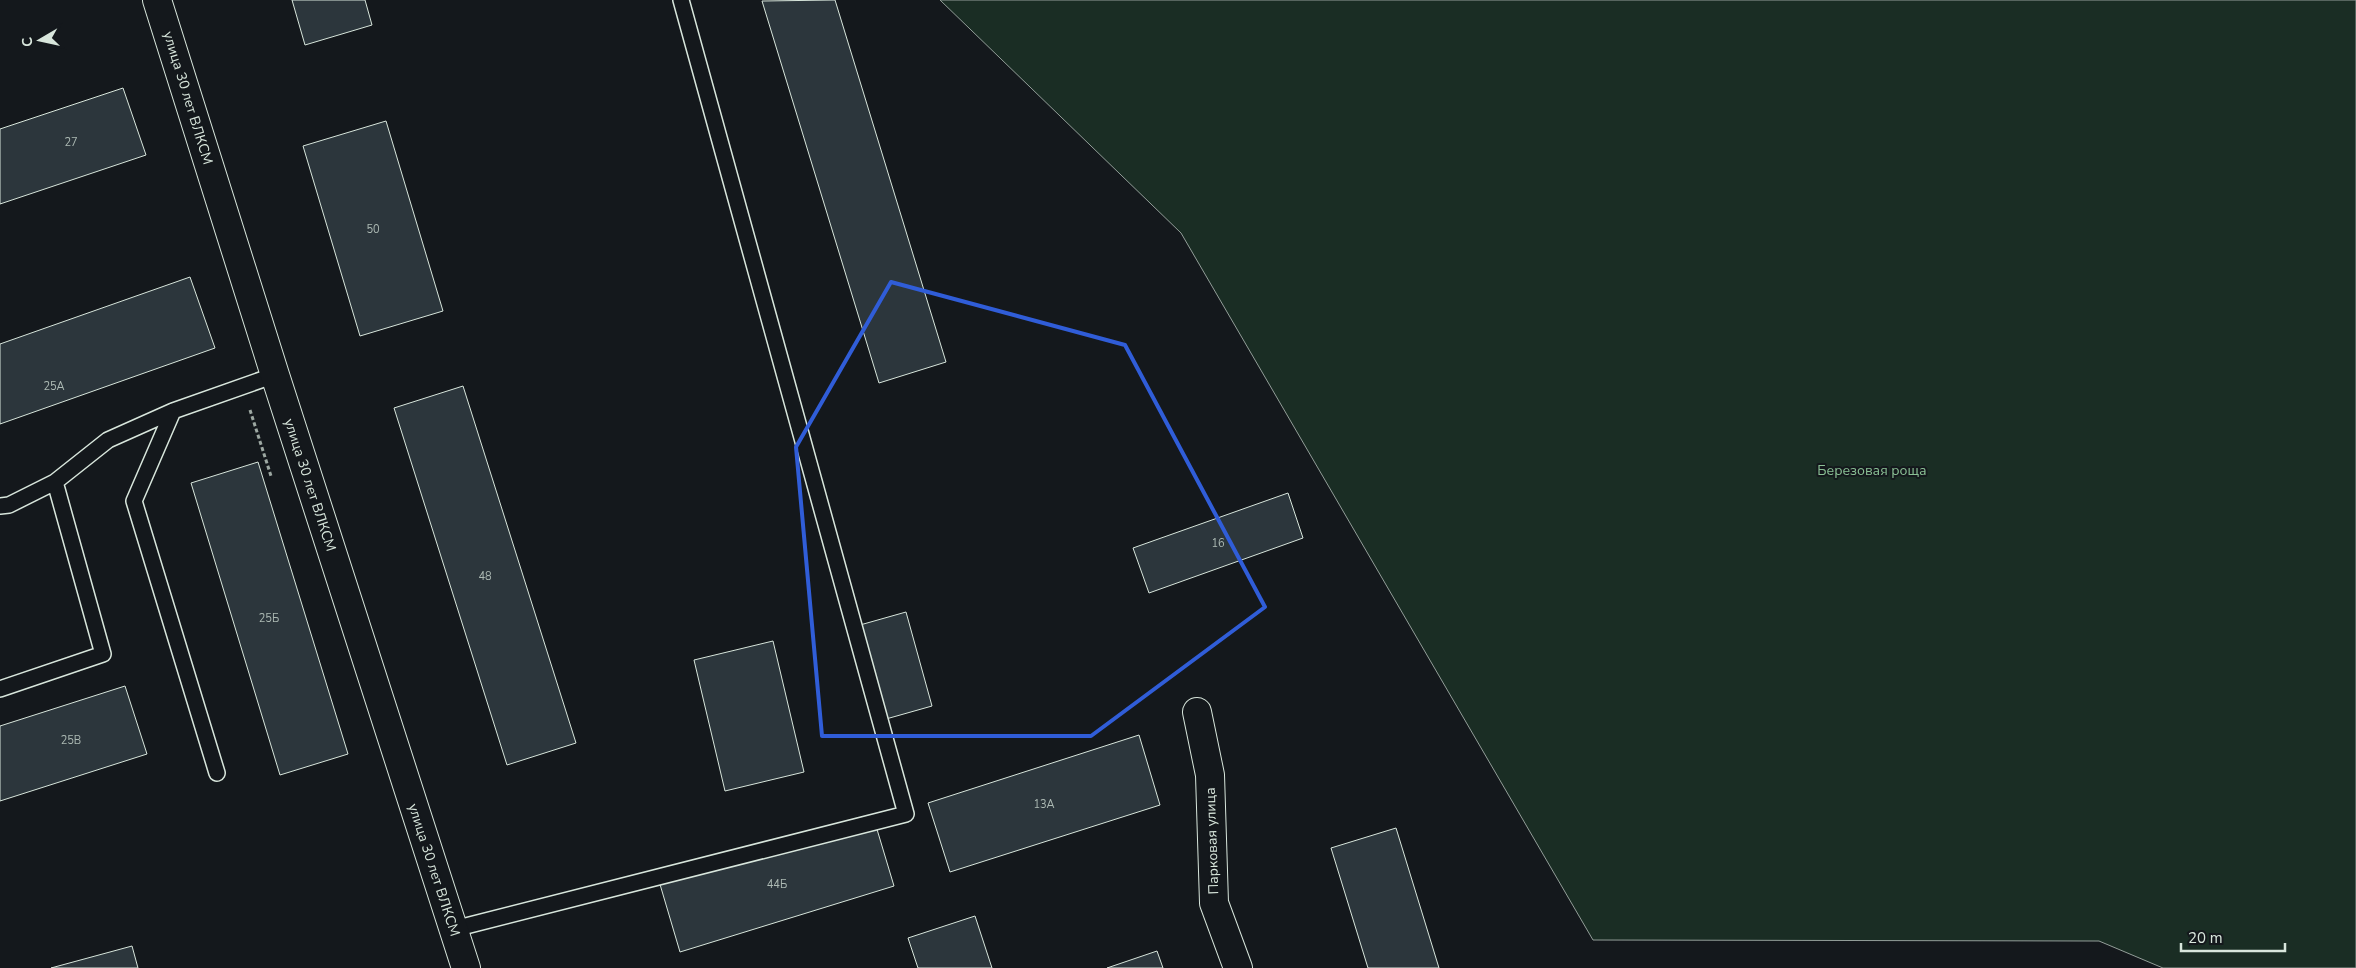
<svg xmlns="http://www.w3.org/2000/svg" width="2356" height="968" font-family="'Nunito Sans',sans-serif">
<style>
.green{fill:#1a2d24;stroke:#939e99}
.building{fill:#2c363c;stroke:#d8e6dc}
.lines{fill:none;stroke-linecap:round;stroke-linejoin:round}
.lane-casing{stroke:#d8e6dc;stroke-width:18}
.street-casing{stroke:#d8e6dc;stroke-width:30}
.path{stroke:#9da8a2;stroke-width:3;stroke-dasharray:4 2.5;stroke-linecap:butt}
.lane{stroke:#14181c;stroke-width:15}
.street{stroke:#14181c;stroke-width:28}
.marked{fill:none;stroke:#305dd8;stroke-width:4;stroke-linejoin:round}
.labels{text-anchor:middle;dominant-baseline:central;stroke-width:4;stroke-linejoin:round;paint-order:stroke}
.number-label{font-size:11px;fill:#adbab4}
.street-label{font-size:14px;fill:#d8e6dc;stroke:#14181c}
.park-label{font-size:14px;fill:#8ac095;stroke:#14181c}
</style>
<rect width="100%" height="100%" fill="#14181c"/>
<path class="green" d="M940 0H2356V968H2163L2099 941 1593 940 1181 233Z"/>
<path class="building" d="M292 0H365L372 25 305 45Z
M835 0 946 362 879 383 762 1Z
M123 88 146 155 0 204V129Z
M386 121 443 311 360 336 303 146Z
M190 277 215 348 0 424V344Z
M463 386 576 743 507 765 394 408Z
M258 462 348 754 280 775 191 483Z
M1288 493 1303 538 1149 593 1133 548Z
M906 612 932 706 886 719 860 625Z
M773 641 804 772 725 791 694 660Z
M125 686 147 754 0 801V726Z
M1139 735 1160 805 950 872 928 803Z
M873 816 894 886 680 952 659 881Z
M1396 828 1439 968H1368L1331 848Z
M975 916 992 968H918L908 938Z
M132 946 138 968H51Z
M1157 951 1163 968H1107Z"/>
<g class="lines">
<g class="lane-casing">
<path id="lane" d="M173 411 134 501 217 773
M0 506 9 505 55 482 108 440 173 411 275 375
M0 689 103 654 55 482
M454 929 906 814 681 0"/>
</g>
<g class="street-casing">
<path id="street" d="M157 0 275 375 466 968
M1197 712 1210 775 1214 903 1238 968"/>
</g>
<path class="path" d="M250 410 271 476"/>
<use href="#lane" class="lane"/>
<use href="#street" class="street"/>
</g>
<path class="marked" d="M891 282 1125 345 1265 607 1091 736H822L796 447Z"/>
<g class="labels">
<g class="number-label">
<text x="71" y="142">27</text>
<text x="373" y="229">50</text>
<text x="54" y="386">25А</text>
<text x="1218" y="543">16</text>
<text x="485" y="576">48</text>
<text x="269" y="618">25Б</text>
<text x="71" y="740">25В</text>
<text x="1044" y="804">13А</text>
<text x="777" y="884">44Б</text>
</g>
<g class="street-label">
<text transform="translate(188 98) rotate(73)">улица 30 лет ВЛКСМ</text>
<text transform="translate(310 485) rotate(72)">улица 30 лет ВЛКСМ</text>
<text transform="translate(1212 841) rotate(-92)">Парковая улица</text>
<text transform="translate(434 870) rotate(72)">улица 30 лет ВЛКСМ</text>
</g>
<g class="park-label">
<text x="1872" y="470">Березовая роща</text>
</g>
</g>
<g transform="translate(40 40) rotate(261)" stroke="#14181c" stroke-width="4" paint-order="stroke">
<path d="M0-4L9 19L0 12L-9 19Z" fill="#d8e6dc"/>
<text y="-8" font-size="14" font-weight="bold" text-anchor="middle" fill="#d8e6dc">С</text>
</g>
<path d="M2181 943v8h104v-8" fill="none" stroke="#d8e6dc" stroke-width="2.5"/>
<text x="2188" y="943" font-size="15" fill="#d8e6dc" stroke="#14181c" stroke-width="4" paint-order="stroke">20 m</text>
</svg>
